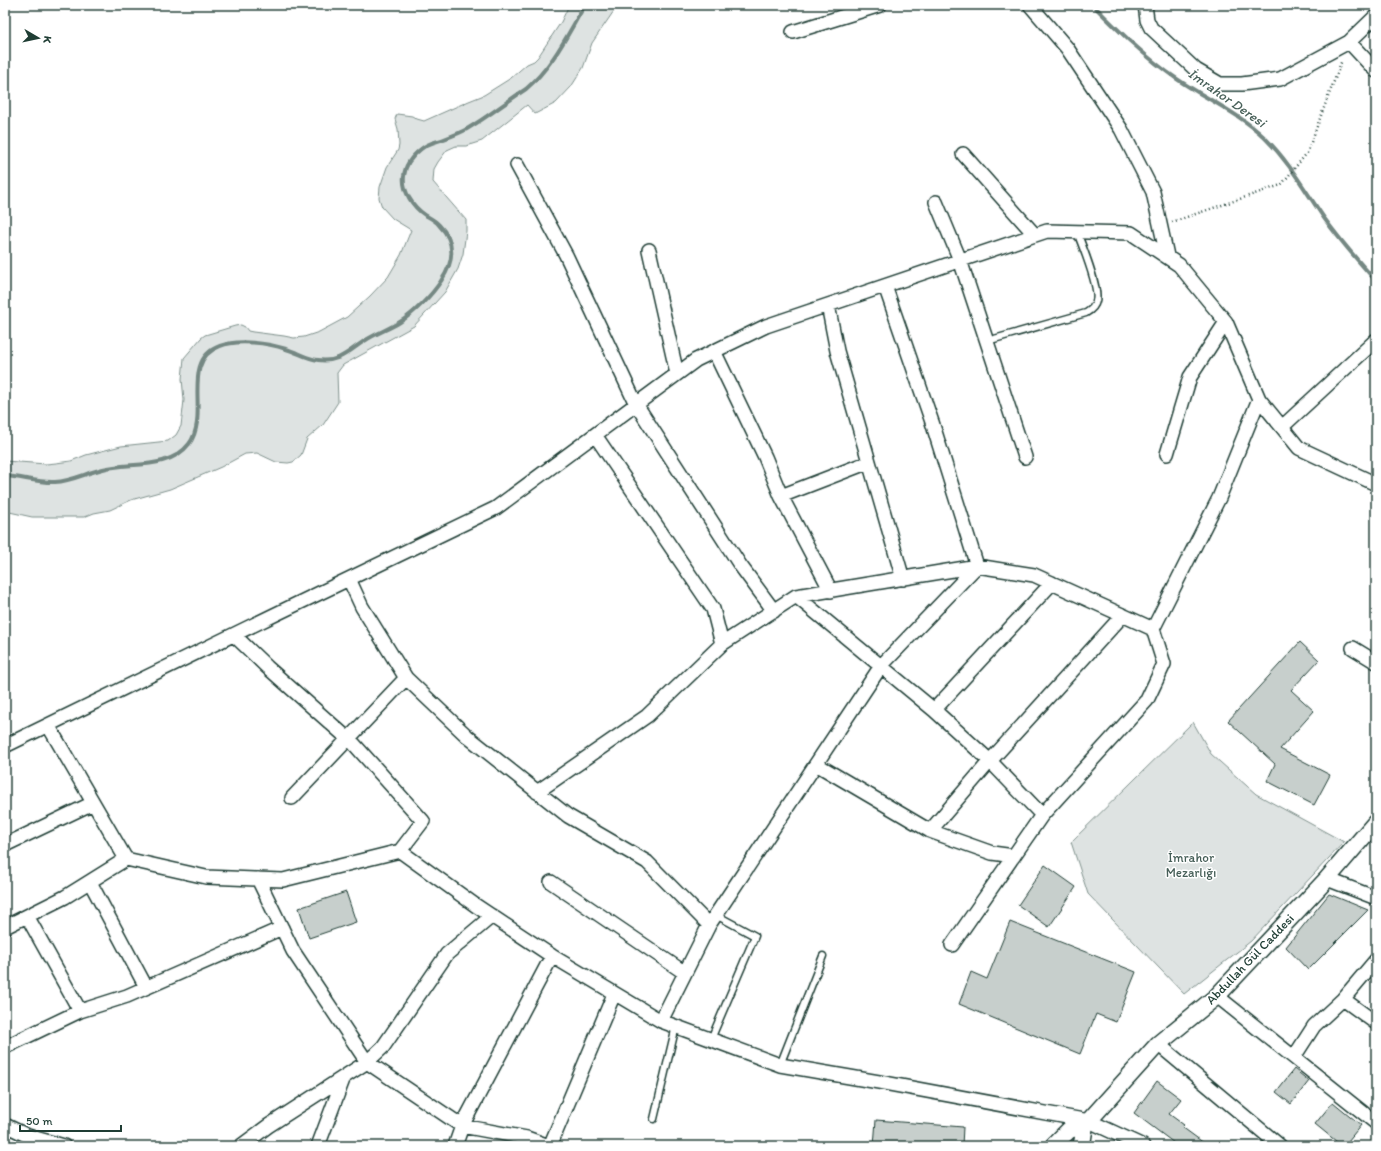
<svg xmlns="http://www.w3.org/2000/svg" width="1381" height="1151" font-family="Itim,sans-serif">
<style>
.green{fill:#dee3e2;stroke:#7e908b}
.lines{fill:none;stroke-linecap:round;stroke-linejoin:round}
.stream{stroke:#758883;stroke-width:4}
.building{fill:#c7cfcc;stroke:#1f3d34}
.service-casing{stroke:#1f3d34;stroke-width:9}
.minor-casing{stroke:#1f3d34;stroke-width:16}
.tertiary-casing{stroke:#1f3d34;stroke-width:19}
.path{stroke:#1f3d34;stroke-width:2.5;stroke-dasharray:1 3;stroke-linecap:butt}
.service{stroke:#fff;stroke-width:6}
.minor{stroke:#fff;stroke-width:13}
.tertiary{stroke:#fff;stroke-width:16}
.labels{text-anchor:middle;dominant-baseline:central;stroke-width:3;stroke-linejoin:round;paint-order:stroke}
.park-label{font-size:13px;fill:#455e57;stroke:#fff}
.street-label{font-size:13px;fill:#1f3d34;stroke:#fff}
.water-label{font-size:14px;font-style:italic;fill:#4a625b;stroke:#fff}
</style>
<rect width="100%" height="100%" fill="#fff"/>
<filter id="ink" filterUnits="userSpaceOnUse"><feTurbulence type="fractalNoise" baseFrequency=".025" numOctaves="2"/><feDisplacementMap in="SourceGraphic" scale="8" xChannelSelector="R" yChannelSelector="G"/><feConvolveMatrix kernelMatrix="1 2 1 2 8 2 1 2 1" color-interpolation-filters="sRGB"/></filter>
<g filter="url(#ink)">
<path class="green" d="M569 5H618L592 43 583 68 571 87 556 103 535 114 527 105 482 141 466 146H456L447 150 438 162 434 169 433 182 466 220V231L463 254 458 269 445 292 414 326 343 365 337 373 338 402 323 425 307 439 301 455 293 462 288 463 276 462 257 453 245 454 221 467 170 489 131 500 110 510 94 513 84 517H32L5 511V461L46 464 56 463 71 461 86 455 121 446 168 441 176 435 181 426 184 400 182 379 184 358 201 338 205 335 235 326 241 325 245 327 248 331 253 332 284 336 294 338 304 337 319 332 347 317 370 296 388 277 401 255 411 230 393 219 382 207 379 198 380 187 387 167 398 150 399 145 398 129 395 119 397 114 412 116 417 119 424 121 469 101 484 95 511 78 527 64 534 61 538 57 561 22Z
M1193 722 1211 754 1256 794 1344 842 1251 941 1184 994 1088 894 1071 842Z"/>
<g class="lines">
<path class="stream" d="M1093 5C1119 31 1146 58 1177 79 1206 99 1239 113 1265 138 1290 163 1304 189 1324 218 1340 240 1358 261 1376 281
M5 476C22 477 38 483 55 482 72 481 86 473 103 469 131 462 169 470 189 444 211 415 179 361 220 346 238 339 268 343 286 349 297 352 307 359 318 360 341 363 349 350 366 340 377 333 389 329 400 322 414 313 432 295 441 281 454 262 456 242 439 225 435 220 430 218 425 215 413 207 402 191 404 176 405 165 412 156 421 149 428 143 436 142 444 139 452 136 460 133 467 129 488 117 506 102 526 89 553 66 567 35 585 5"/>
</g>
<path class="building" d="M1300 642 1319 660 1291 690 1314 711 1280 749 1330 775 1314 805 1267 781 1275 764 1228 721Z
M1045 865 1076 887 1049 927 1018 905Z
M346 892 356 922 309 938 299 908Z
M1329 894 1368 910 1308 970 1286 947Z
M1010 922 1136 972 1116 1022 1096 1014 1080 1054 959 1004 971 972 987 979Z
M1294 1069 1309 1081 1291 1104 1276 1092Z
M1157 1081 1181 1099 1169 1114 1184 1125 1182 1127 1208 1146H1178L1134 1113Z
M1333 1102 1361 1125 1344 1146H1342L1315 1124Z
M876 1120 963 1127 962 1146H874Z"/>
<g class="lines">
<g class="service-casing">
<path id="service" d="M987 341 1086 313C1091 310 1095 307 1096 301 1100 289 1082 245 1077 232
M711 1039 755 936 716 915
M780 1065 823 956
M654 1119 676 1026"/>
</g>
<g class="minor-casing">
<path id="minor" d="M1030 5 1067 48 1121 129 1153 192 1167 256
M1145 5 1147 20 1151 28 1196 70 1220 84H1242L1280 79 1349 42 1376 16
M793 32 880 5
M1349 42 1376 71
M963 154 1035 235
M517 165 566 255 636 404 740 565 774 611
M936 202 960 260 1025 457
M649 250 677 374
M828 305 837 351 903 579
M714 351 765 457 781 496 831 591
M1282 427 1376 340
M595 435 713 609 722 644
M1167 454 1190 377 1226 322
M781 496 869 462
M349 579 362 607 406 678 467 736 568 816 647 862 709 925
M796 596 934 710 990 761 1042 815
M1153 629 1219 498 1259 399
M1353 648 1376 662
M934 710 1052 583
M5 746 274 615 496 508 696 360 766 326 1047 231 1131 233 1179 265 1226 322 1259 399 1299 448 1376 484
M816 764 930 831 992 853 1014 856
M537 792 647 716 722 644 796 596 977 566 1034 575 1153 629 1164 664 1147 700 1042 815 952 945
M292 798 406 678
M930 831 990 761 1123 615
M5 845 93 803
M400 851 475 905 552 956 661 1021 780 1065 879 1082 1089 1121 1143 1146
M126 859 206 877 283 880 400 851 423 821 354 744 267 667 234 635
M258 879 293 951 367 1062 462 1126 527 1138 549 1146
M1327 879 1376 898
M90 882 146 987
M551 882 685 973
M27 916 80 1011
M5 927 65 897 126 859 48 725
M1217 996 1376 1123
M1343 999 1376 1023
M661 1021 709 925 881 666 977 566 932 422 885 286
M1158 1044 1280 1146
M5 1047 80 1011 127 996 282 928
M1294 1057 1314 1026 1343 999 1376 960
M5 1125 28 1136 64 1146
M241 1146 268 1126 367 1062 383 1047 447 954 492 916
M318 1146 344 1077
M455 1146 462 1126 552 956
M550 1146 614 994"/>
</g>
<g class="tertiary-casing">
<path id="tertiary" d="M1053 1146 1069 1130 1085 1125 1158 1044 1217 996 1327 879 1376 822
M1080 1146 1082 1144 1085 1125"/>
</g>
<path class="path" d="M1172 222 1281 185 1307 153 1342 60"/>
<use href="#service" class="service"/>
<use href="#minor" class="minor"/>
<use href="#tertiary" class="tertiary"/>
</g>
</g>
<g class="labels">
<g class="park-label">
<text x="1191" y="857">İmrahor<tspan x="1191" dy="15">Mezarlığı</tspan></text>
</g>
<g class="street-label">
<text transform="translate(1250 959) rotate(-46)">Abdullah Gül Caddesi</text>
</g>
<g class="water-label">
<text transform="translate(1227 98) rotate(35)">İmrahor Deresi</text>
</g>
</g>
<rect width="1381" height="1151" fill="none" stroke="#fff" stroke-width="20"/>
<rect x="10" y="10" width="1361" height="1131" fill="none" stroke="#1f3d34" stroke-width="1.5" filter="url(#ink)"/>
<g transform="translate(38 38) rotate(99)" stroke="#ffffff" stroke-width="3" paint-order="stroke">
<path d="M0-3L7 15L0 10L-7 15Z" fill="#1f3d34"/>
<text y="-6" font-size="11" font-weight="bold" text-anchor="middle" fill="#1f3d34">K</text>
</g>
<path d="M20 1125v6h101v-6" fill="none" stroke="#1f3d34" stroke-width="2"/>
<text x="26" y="1125" font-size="12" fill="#1f3d34" stroke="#ffffff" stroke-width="3" paint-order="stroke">50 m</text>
</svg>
